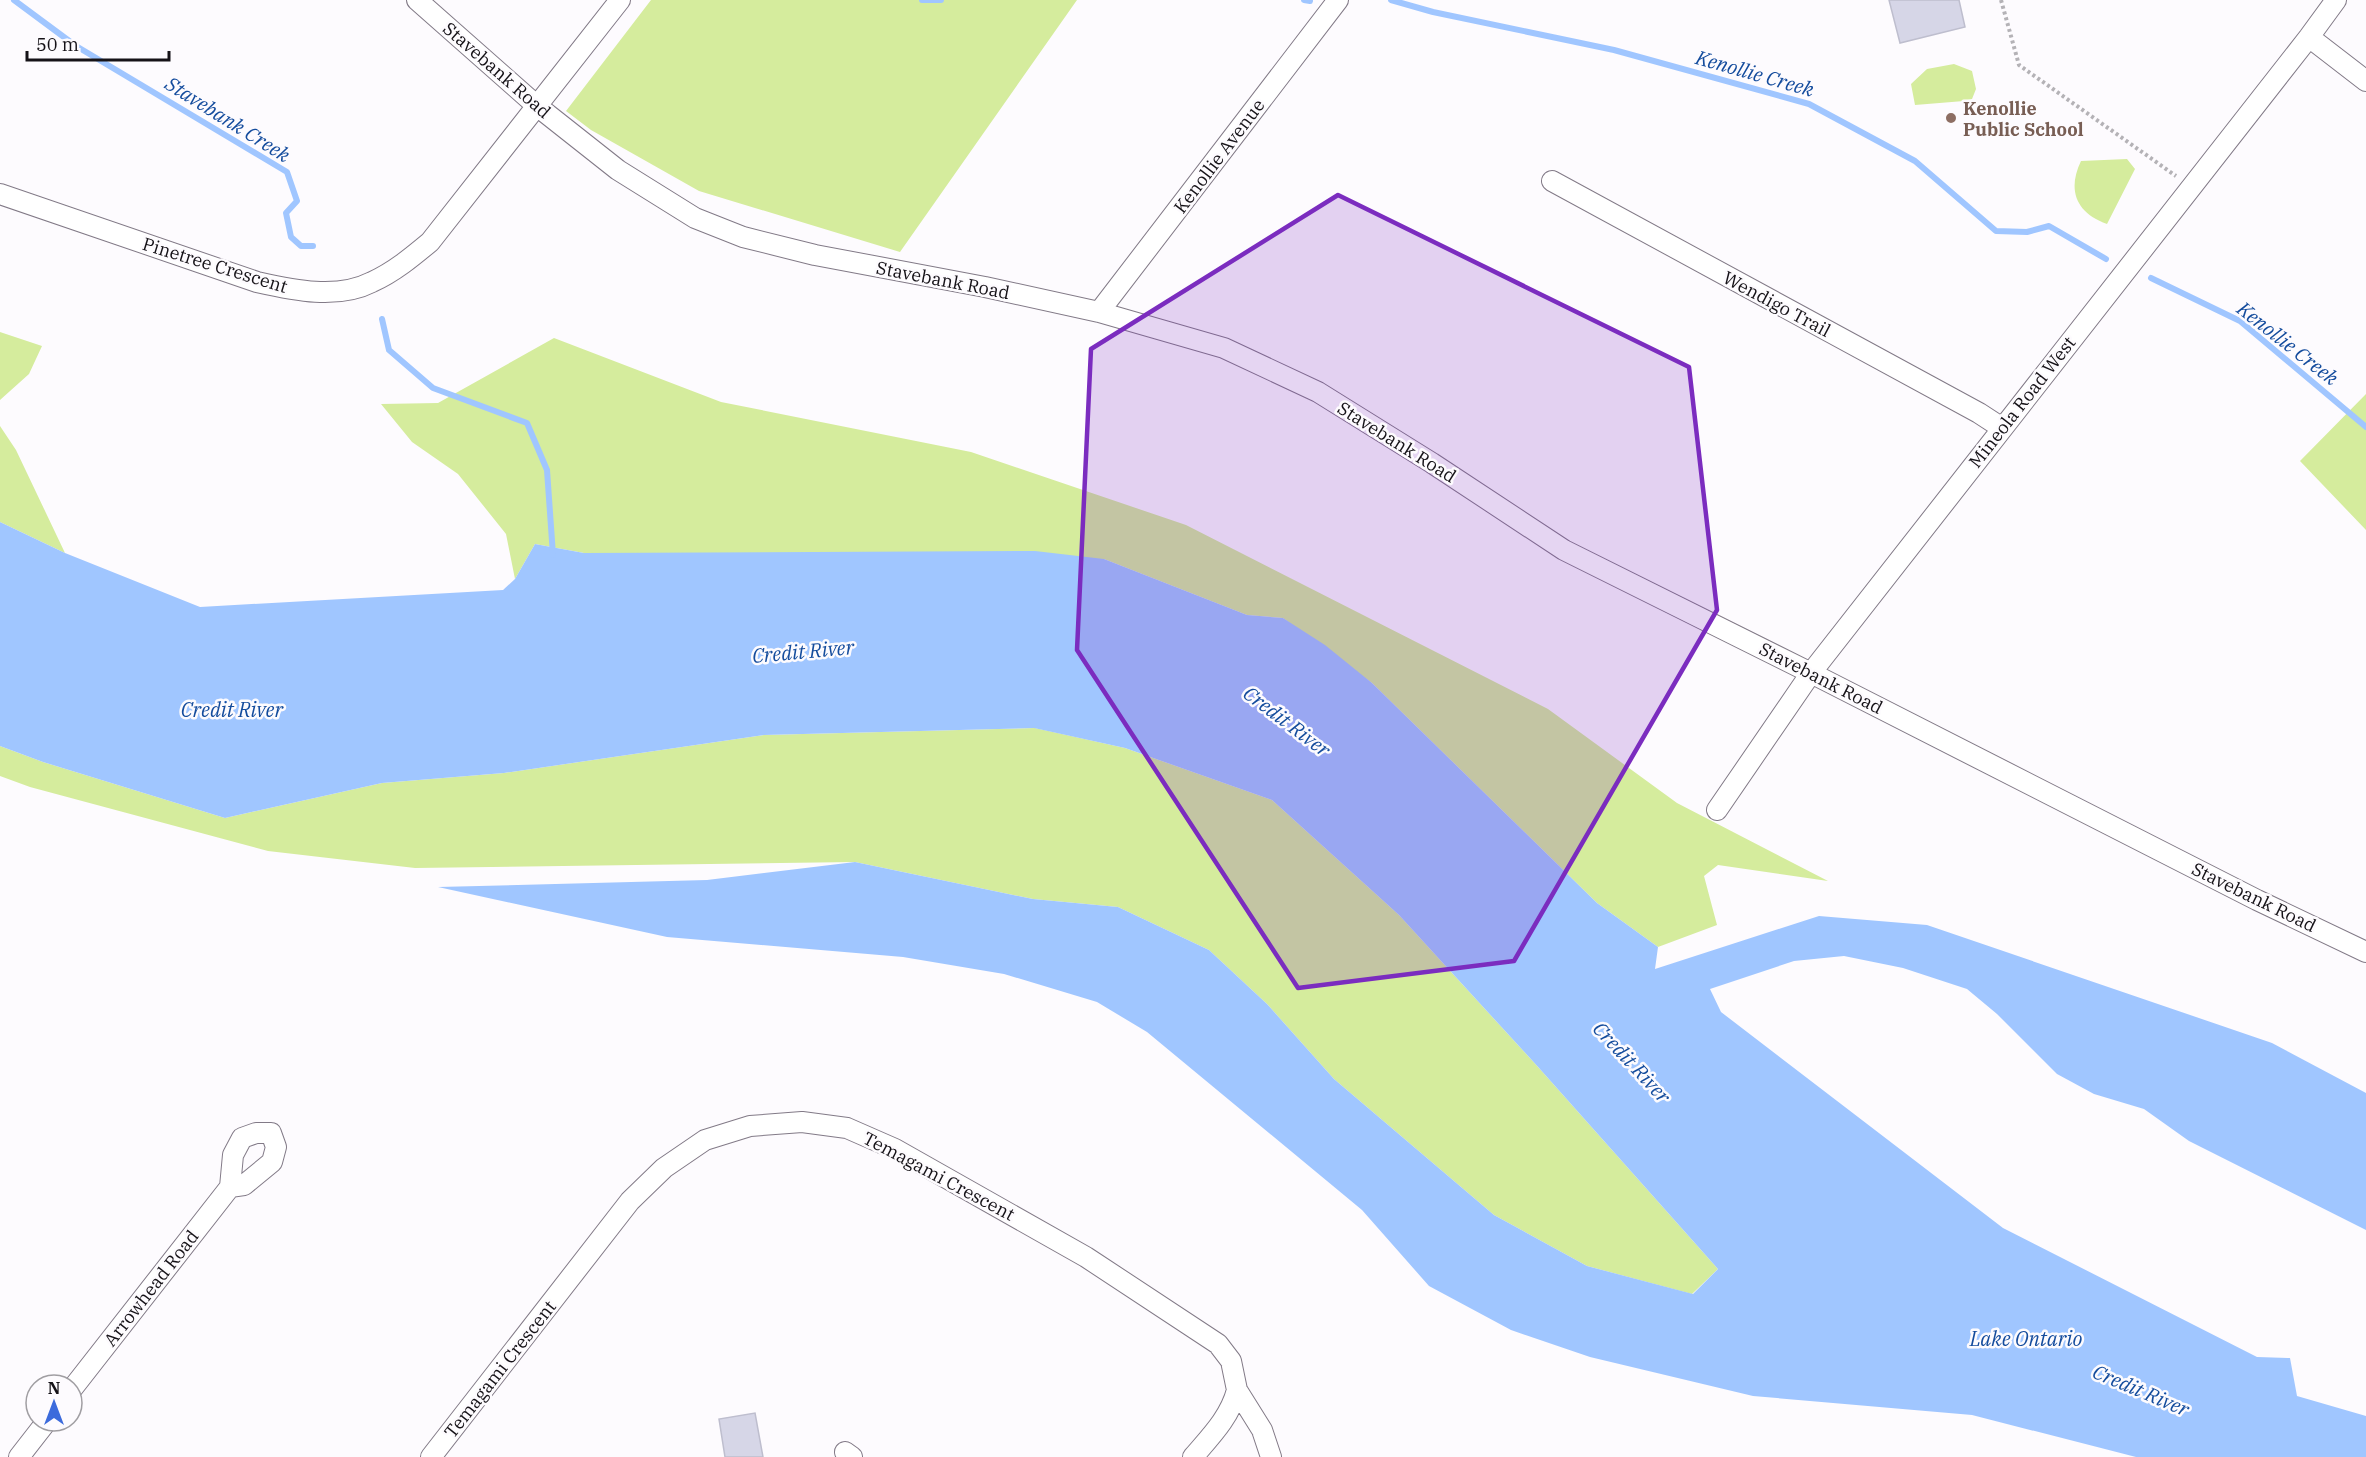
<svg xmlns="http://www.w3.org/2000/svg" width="2366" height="1457" font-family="'IBM Plex Serif',serif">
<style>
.green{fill:#d5ec9d}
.water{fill:#a0c6ff}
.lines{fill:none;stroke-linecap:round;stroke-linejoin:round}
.stream{stroke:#a0c6ff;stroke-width:6}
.building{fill:#d6d6e7;stroke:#bebece;stroke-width:1.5}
.street-casing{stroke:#827a87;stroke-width:22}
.path{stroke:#b4b2b6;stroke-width:4;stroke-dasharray:3 3;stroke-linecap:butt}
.street{stroke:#fff;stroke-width:20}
.marked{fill:#7b2cbf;fill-opacity:0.2;stroke:#7b2cbf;stroke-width:4.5;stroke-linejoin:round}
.education-dot{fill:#8d6e63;stroke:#fdfbfe;stroke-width:2}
.labels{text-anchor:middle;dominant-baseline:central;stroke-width:5;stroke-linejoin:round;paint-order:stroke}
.street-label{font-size:18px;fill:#151217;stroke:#fdfbfe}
.education-label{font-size:18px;font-weight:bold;fill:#785e54;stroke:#fdfbfe;text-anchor:start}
.water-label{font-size:20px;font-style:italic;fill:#144c9d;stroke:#fdfbfe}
</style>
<rect width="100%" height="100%" fill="#fdfbfe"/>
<path class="green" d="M651 0H1077L900 252 699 191 591 130 566 111Z
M1954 64 1972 71 1976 89 1972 99 1964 101 1915 105 1911 84 1927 69Z
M2127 159 2135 169 2107 224C2076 213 2067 190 2081 161Z
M0 332 42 346 29 374 0 400Z
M554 338 721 402 971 452 1186 525 1548 709 1677 803 1828 881 1718 865 1704 876 1717 925 1658 947 1597 903 1372 683 1283 618 1247 615 1104 559 584 553 535 544 515 579 506 534 458 474 412 442 381 404 438 403Z
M2366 394V530L2300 461Z
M0 426 16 450 65 553 0 522Z
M1035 728 1125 748 1272 800 1399 915 1539 1068 1718 1269 1692 1294 1587 1266 1494 1215 1334 1079 1267 1004 1209 950 1118 907 1033 899 855 862 415 868 268 851 30 787 0 776V746L43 762 225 818 382 783 504 773 764 735Z"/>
<path class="water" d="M0 522 65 553 200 607 503 590 515 579 535 544 584 553 1035 551 1104 559 1247 615 1283 618 1325 645 1372 683 1597 903 1658 947 1655 969 1819 916 1927 925 2272 1043 2366 1093V1230L2189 1141 2144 1109 2094 1094 2057 1074 1997 1014 1967 989 1903 968 1844 956 1794 961 1710 989 1721 1012 2003 1228 2257 1357 2290 1358 2297 1396 2366 1416V1457H2136L1972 1415 1753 1396 1590 1357 1511 1330 1429 1286 1362 1210 1147 1032 1097 1002 1004 974 903 957 667 937 438 887 707 880 855 862 1033 899 1118 907 1209 950 1267 1004 1334 1079 1494 1215 1587 1266 1693 1294 1718 1269 1539 1068 1399 915 1272 800 1125 748 1034 728 764 735 504 773 382 783 225 818 43 762 0 746Z"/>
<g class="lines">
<path class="stream" d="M14 0 76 46 287 172 297 201 286 213 291 237 301 246H313
M922 0H941
M1304 0 1310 1
M1391 0 1433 12 1614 50 1809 104 1915 161 1996 231 2027 232 2049 226 2106 259
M2151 278 2240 321 2366 427
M382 319 389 350 433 388 527 423 547 470 553 555"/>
</g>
<path class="building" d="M1889 0H1959L1965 27 1900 43Z
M755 1413 763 1457H725L719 1419Z"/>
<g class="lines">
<g class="street-casing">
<path id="street" d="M417 0 537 106 618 170 695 218 743 237 815 255 985 287 1099 312 1224 348 1318 392 1432 463 1564 550 1811 673 2257 900 2366 952
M2309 37 2366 81
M1552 181 1979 413 2002 428
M0 194 257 282C293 290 337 300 372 282 394 272 412 257 430 242L620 0
M1099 312 1338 0
M1717 810 1811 673 2309 37 2336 0
M72 1389 230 1187 233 1155 242 1138 256 1133H271L276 1147 272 1162 244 1185 230 1187
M845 1452 852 1457
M19 1457 47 1421
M431 1457 630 1201 664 1168 705 1140 750 1126 802 1122 847 1128 895 1149 1086 1257 1218 1344 1231 1361 1237 1390 1262 1430 1271 1457
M1193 1457C1211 1436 1230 1417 1237 1390"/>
</g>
<path class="path" d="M2001 0 2019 65 2176 176"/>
<use href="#street" class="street"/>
</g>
<path class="marked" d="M1338 195 1689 367 1717 610 1514 961 1298 988 1077 650 1091 349Z"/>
<circle class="education-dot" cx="1951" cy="118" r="6"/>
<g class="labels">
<g class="street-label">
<text transform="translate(497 70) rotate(41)">Stavebank Road</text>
<text transform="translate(1219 156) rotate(-53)">Kenollie Avenue</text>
<text transform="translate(215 265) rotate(17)">Pinetree Crescent</text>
<text transform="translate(943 280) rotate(11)">Stavebank Road</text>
<text transform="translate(1777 304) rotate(28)">Wendigo Trail</text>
<text transform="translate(2022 402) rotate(-52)">Mineola Road West</text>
<text transform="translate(1397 442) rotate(32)">Stavebank Road</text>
<text transform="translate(1821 678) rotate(27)">Stavebank Road</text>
<text transform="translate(2254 897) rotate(26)">Stavebank Road</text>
<text transform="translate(939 1176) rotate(28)">Temagami Crescent</text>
<text transform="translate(151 1288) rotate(-52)">Arrowhead Road</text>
<text transform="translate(500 1369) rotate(-52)">Temagami Crescent</text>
</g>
<g class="education-label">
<text x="1963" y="108">Kenollie<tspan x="1963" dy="21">Public School</tspan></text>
</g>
<g class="water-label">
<text transform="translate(1755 73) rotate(16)">Kenollie Creek</text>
<text transform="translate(228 119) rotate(32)">Stavebank Creek</text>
<text transform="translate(2288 343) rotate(38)">Kenollie Creek</text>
<text transform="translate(803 651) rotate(-5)">Credit River</text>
<text x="232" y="709">Credit River</text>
<text transform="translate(1287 721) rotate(37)">Credit River</text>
<text transform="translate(1632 1062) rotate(47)">Credit River</text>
<text x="2026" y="1338">Lake Ontario</text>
<text transform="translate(2141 1390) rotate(23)">Credit River</text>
</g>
</g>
<g transform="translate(54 1403)"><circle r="28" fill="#fdfbfe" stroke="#a09ea2" stroke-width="1.5"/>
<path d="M0-4.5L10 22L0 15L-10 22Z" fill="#3c6bdc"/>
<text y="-9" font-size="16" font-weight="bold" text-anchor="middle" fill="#151217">N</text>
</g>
<path d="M27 51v9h142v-9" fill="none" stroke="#151217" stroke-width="3"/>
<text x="36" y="51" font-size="18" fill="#151217" stroke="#fdfbfe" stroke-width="4.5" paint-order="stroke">50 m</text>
</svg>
